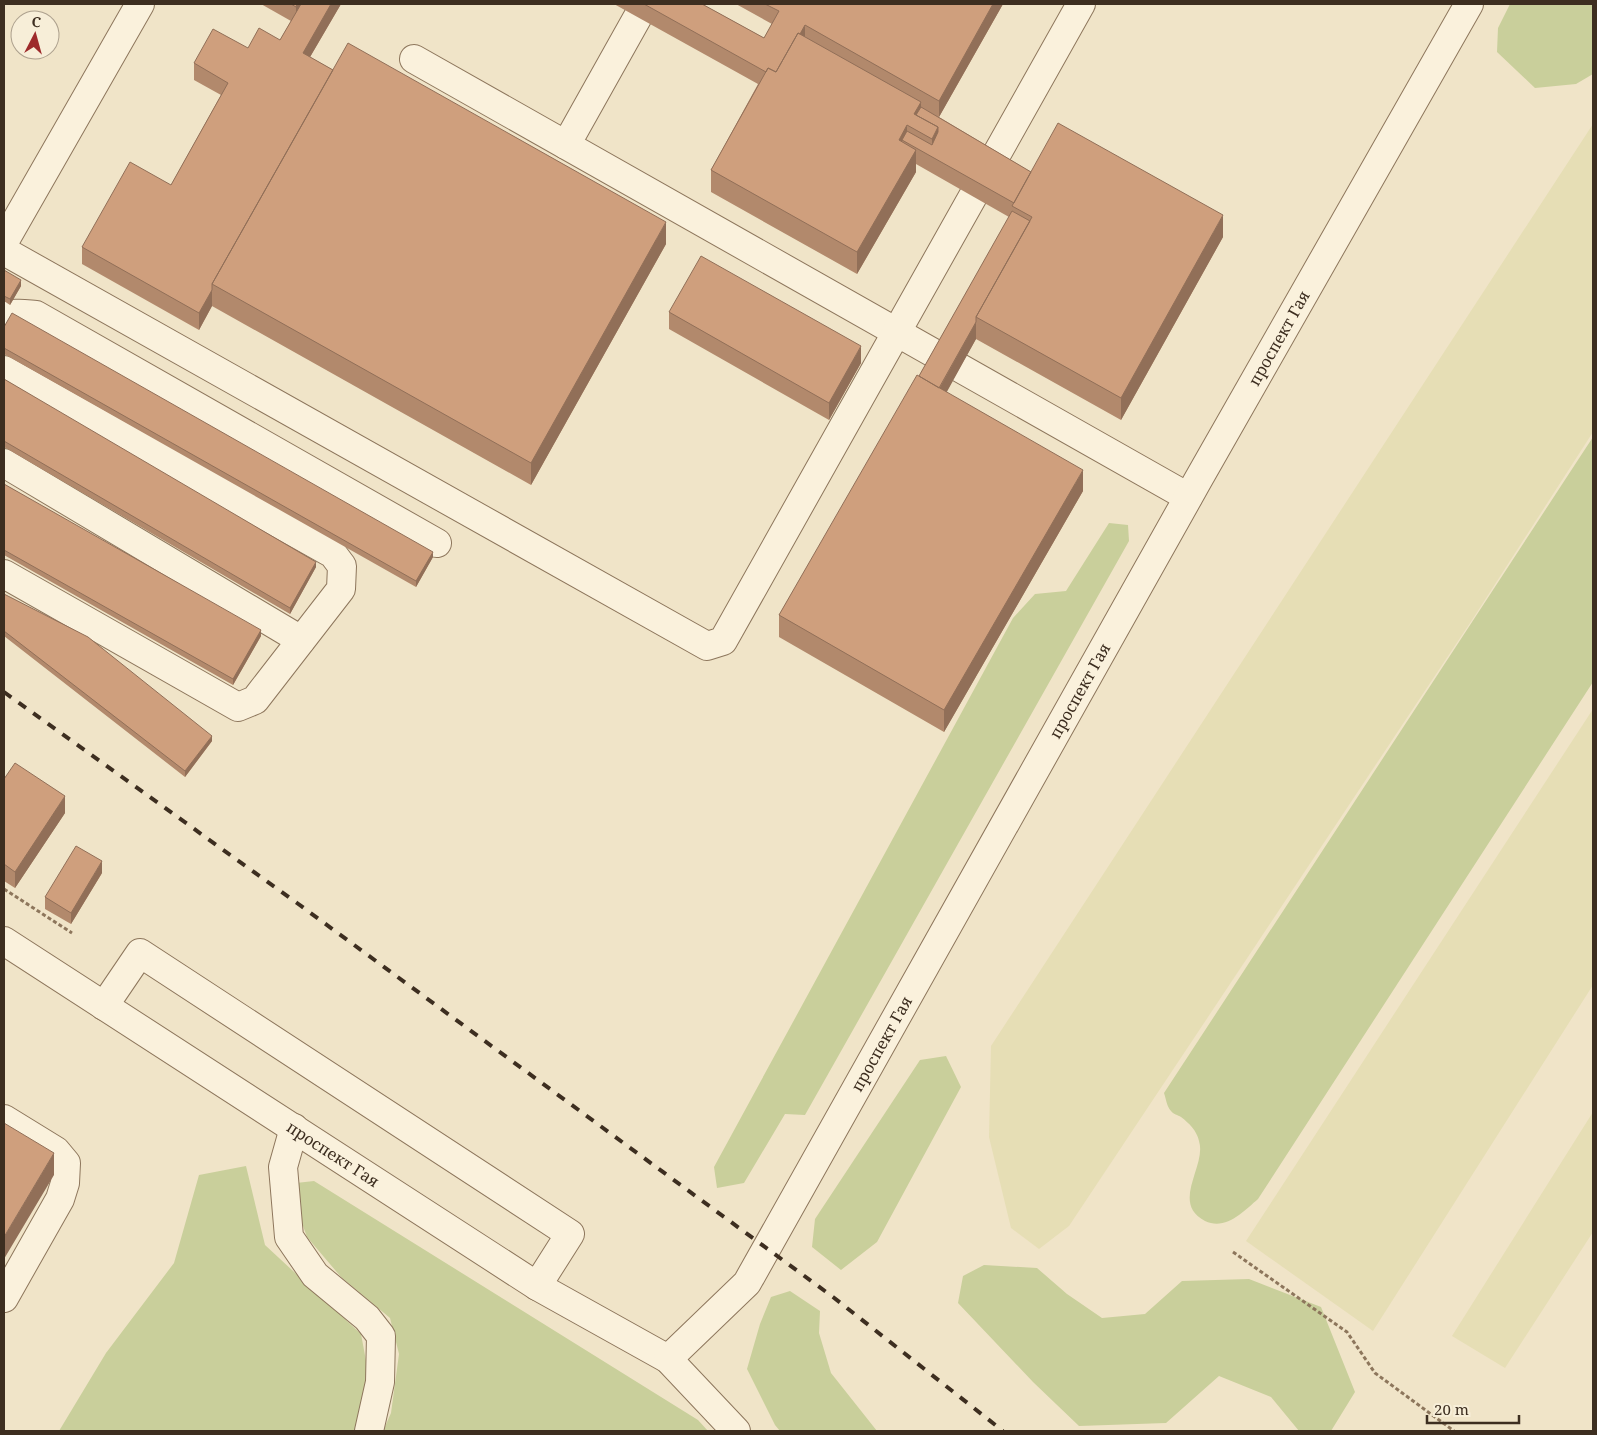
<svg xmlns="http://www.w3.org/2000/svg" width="1597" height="1435" font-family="'Noto Serif',serif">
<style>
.farmland{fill:#e6deb5}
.green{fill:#c9cf9b}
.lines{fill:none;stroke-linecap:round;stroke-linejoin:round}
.minor-casing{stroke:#8d765c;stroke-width:30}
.path{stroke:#8d765c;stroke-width:3;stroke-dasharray:4 2.5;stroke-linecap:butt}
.minor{stroke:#faf1dc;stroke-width:28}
.rail{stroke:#3d2e20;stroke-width:4;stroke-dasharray:9 9;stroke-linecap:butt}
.wall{fill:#b2896c}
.shaded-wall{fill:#916f58}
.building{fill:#cf9f7d;stroke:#916f58}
.labels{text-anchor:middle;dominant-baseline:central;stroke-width:4.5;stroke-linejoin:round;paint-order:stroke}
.street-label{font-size:16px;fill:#3d2e20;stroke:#f7eed8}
</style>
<rect width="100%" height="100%" fill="#f0e4c8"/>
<path class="farmland" d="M1593 124V432L1472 620 1069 1226 1039 1249 1011 1228 989 1137 991 1046Z
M1593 709V985L1373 1331 1246 1241Z
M1593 1112V1232L1505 1368 1452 1336Z"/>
<path class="green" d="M1510 4H1593V74L1576 84 1535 88 1497 52 1498 28Z
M1593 437V682L1258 1199C1244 1211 1226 1231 1205 1221 1170 1203 1207 1166 1199 1141 1197 1131 1189 1123 1181 1117 1178 1115 1173 1114 1171 1111 1167 1107 1166 1099 1164 1093Z
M1109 523 1128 525 1129 541 805 1115 785 1114 744 1183 717 1188 714 1167 1013 618 1035 594 1066 591Z
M946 1056 961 1087 877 1242 841 1270 812 1247 815 1219 920 1060Z
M246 1166 265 1245 361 1334 367 1366 359 1431H59L106 1353 174 1263 199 1175Z
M314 1181 698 1420 708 1431H383L391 1413 399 1354 390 1318 341 1277 307 1237 293 1198 296 1183Z
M984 1265 1037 1268 1067 1294 1102 1318 1145 1314 1182 1281 1249 1279 1321 1307 1355 1392 1331 1431H1299L1271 1397 1219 1376 1166 1423 1079 1426 1033 1382 958 1303 963 1276Z
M790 1291 820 1311 819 1333 831 1373 877 1431H780L775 1425 747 1369 760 1324 771 1297Z"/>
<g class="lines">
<g class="minor-casing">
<g id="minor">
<path d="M414 59 1188 497"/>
<path d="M566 145 645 4"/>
<path d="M4 242 140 4"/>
<path d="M4 251 707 646 723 641 1081 4"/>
<path d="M4 319C13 311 24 314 36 315L437 543"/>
<path d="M4 370 333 554 342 566 341 589 255 700 238 707 4 574"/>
<path d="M4 463 301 640"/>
<path id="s1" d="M4 941 537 1286 668 1359 736 1431"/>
<path d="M104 1006 140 953 570 1234 537 1286"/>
<path d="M4 1119 56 1151 66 1163 65 1183 60 1199 4 1298"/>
<path d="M294 1128 283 1167 289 1237 315 1275 367 1318 381 1336 380 1382 369 1431"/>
<path id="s2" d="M668 1359 747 1283 1198 480 1469 4"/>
</g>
</g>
<path class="path" d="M4 889 72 933
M1233 1252 1347 1332 1375 1373 1454 1431"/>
<use href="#minor" class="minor"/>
<path class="rail" d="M4 692 297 903 833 1297 1003 1431"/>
</g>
<path class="wall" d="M261 4H341L310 57 333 70 666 244 531 485 212 306 199 330 82 264V247L171 185 221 95 194 80V63L280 40 291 21Z
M614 4H702L764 38 772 24 736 4H1003L939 117 1031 172 1223 237 1121 420 976 339 946 392 1083 491 944 732 779 637V615L919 376 1009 217 916 164V172L857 274 711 192V170L758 84Z
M4 270 21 286 10 305 4 301Z
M669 312 861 363 829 420 669 329Z
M4 327 433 557 416 587 4 354Z
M4 379 316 567 290 614 4 447Z
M4 484 261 636 233 685 4 555Z
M4 594 212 741 185 777 4 636Z
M4 779 65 813 15 888 4 881Z
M102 873 71 924 45 909V897Z"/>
<path class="shaded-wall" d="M297 4H307L296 23V7Z
M331 4H341L303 69V53Z
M993 4H1003L939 117V101Z
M805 25V42L776 77Z
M921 102V123L914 114Z
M907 125V143L902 140V157L899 140Z
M938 127V149L932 157V139Z
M916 150V172L857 274V252Z
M1223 215V237L1121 420V398Z
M666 222V244L531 485V463Z
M21 280V286L10 305V299Z
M212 290V306L199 330V313Z
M976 322V339L938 408V391Z
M861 346V363L829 420V403Z
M1083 470V491L944 732V710Z
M433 552V557L416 587V581Z
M316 562V567L290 614V608Z
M261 630V636L233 685V679Z
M212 736V741L185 777V771Z
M65 796V813L15 888V872Z
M102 861V873L71 924V913Z
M54 1153V1175L4 1259V1237Z"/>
<path class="building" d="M291 4H297L296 7Z
M301 4H331L303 53 333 70 212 284V290L199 313 82 247 130 162 171 185 228 83 194 63 213 29 248 48 259 28 280 40Z
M644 4H702L764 38 779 11 765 4H993L939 101 805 25 800 34 798 33 776 72 768 68 766 72Z
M798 33 921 102 914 114 938 127 932 139 907 125 899 140 916 150 857 252 711 170 768 68 776 72Z
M348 43 666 222 531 463 212 284Z
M921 107 1031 172 1014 203 902 140 907 131 932 145 938 132V127L916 115Z
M1058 123 1223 215 1121 398 976 317 1032 217 1012 206Z
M1012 211 1030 221 976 317V322L939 388 919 376Z
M701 256 861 346 829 403 669 312Z
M4 270 21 280 10 299 4 296Z
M12 313 433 552 416 581 4 348V327Z
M917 375 1083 470 944 710 779 615Z
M4 379 316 562 290 608 4 441Z
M4 484 261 630 233 679 4 550Z
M4 594 88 637 212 736 185 771 4 631Z
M15 763 65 796 15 872 4 864V779Z
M76 846 102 861 71 913 45 897Z
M4 1123 54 1153 4 1237Z"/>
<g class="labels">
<g class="street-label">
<text stroke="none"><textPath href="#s2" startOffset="1194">проспект Гая</textPath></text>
<text stroke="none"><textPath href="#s2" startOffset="789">проспект Гая</textPath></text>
<text stroke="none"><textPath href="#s2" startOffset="384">проспект Гая</textPath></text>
<text stroke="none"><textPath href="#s1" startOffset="392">проспект Гая</textPath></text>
</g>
</g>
<rect width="1597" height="1435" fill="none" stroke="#3d2e20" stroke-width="10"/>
<g transform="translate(35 35) rotate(6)"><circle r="24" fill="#f7eed8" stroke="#ada18e"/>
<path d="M0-4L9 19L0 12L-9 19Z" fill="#9e2a2b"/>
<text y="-8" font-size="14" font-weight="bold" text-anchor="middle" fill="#3d2e20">С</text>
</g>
<path d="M1427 1415v8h92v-8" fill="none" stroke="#3d2e20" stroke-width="2.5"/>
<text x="1434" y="1415" font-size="15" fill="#3d2e20" stroke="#f7eed8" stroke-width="4" paint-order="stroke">20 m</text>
</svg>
